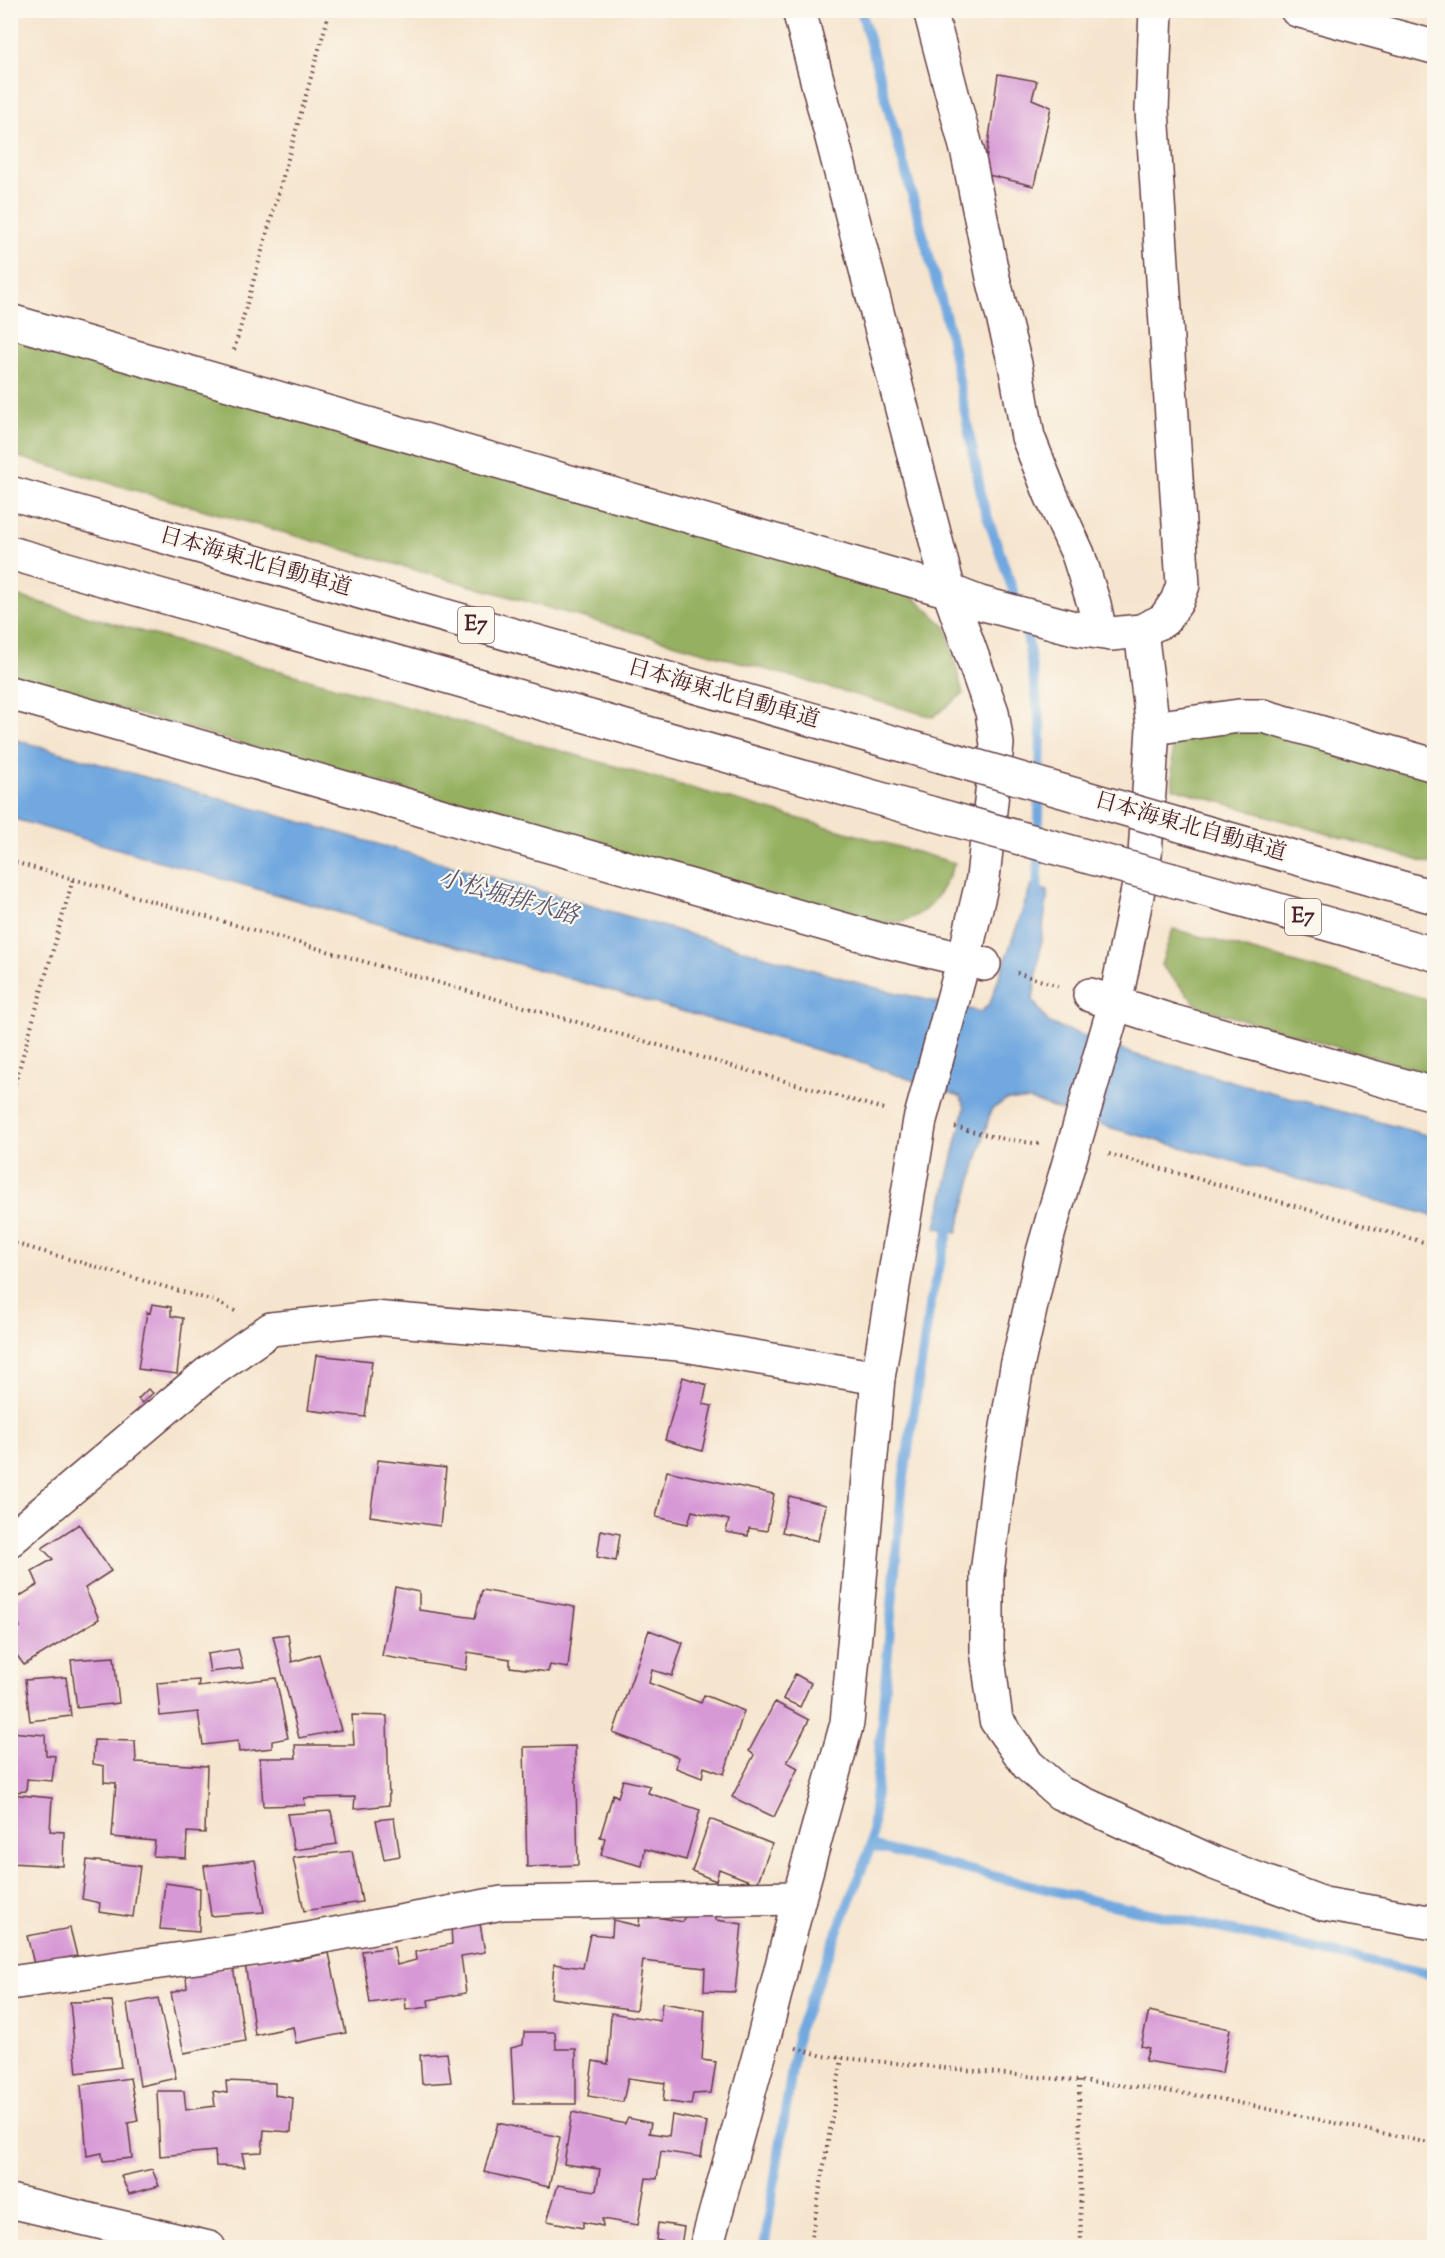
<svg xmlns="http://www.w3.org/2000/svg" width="1445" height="2258" font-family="'Sorts Mill Goudy','Noto Serif JP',serif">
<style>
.forest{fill:#95b061;stroke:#706846;stroke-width:1.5}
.water{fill:#71a8df;stroke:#5e6485;stroke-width:1.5}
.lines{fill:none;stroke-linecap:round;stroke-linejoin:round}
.stream{stroke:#71a8df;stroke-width:10}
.building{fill:#d799d6}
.minor-casing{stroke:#643d43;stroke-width:36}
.tertiary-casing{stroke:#643d43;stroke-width:36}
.motorway-casing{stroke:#643d43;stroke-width:36}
.path{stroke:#643d43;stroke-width:4;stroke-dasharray:1.5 4.5;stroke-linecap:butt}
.minor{stroke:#fff;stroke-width:33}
.tertiary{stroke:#fff;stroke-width:33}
.motorway{stroke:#fff;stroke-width:33}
.motorway-bridge-casing{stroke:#643d43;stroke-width:36;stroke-linecap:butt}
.motorway-bridge{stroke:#fff;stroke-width:33}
.labels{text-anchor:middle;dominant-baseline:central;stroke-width:4.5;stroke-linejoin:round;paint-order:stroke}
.shield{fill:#fbf7ec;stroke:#7f6065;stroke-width:1.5}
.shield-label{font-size:21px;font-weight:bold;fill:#4a1f2b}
.street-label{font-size:22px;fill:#4a1f2b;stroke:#fbf7ec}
.water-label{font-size:24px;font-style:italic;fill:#5a5673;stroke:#fbf7ec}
</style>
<rect width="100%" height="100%" fill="#fbf7ec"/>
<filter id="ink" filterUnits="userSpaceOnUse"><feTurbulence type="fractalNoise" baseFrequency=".0167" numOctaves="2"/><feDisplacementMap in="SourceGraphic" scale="12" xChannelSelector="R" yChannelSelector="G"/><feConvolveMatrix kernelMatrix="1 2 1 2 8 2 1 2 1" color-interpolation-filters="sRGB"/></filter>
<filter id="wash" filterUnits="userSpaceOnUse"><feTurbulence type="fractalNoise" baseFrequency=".008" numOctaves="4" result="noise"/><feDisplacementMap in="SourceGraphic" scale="24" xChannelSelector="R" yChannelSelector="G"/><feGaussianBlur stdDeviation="1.35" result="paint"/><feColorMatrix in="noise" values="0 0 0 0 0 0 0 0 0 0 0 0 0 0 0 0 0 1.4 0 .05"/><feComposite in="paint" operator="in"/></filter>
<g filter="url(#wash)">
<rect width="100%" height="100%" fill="#f6e5ce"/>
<path class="forest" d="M10 336 906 590 946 627 963 694 933 717 11 455Z
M10 594 955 863C942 890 932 915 899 922 888 924 873 922 862 921L11 678Z
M1246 717 1434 764V865L1173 788 1172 738Z
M1173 929 1434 1001V1075L1199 1007 1161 965Z"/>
<path class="water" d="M10 738 876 988 981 1012 990 1003 1031 886 1048 891 1033 1001 1049 1023 1136 1055 1434 1137V1216L1115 1129 1030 1100H1006L991 1110 957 1233 936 1227 965 1107 960 1096 858 1062 11 818Z"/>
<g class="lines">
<path class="stream" d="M861 10 948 325 983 504 1026 628 1041 729 1037 902
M871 1846 1103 1903 1434 1975
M764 2248 798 2031 871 1846 902 1489 931 1298 952 1218"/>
</g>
<g id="blocks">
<path class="building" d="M998 74 1037 81 1032 99 1051 107 1034 186 984 174Z
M152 1304 171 1307V1316L183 1318 177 1374 138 1369 147 1312 150 1313Z
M316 1355 372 1361 365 1417 308 1410Z
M683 1377 707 1385 703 1404 712 1406 702 1451 665 1440Z
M148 1389 153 1393 142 1403 138 1399Z
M378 1460 446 1468 440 1526 370 1516Z
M667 1471 774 1494 767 1531 749 1528 748 1536 726 1532 729 1520 692 1511 688 1524 656 1517Z
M789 1496 826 1505 818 1541 782 1532Z
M79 1524 111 1571 85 1588 99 1619 24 1665 10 1646V1631L20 1627 10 1602 38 1585 32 1571 53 1559 42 1548Z
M601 1530 620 1534 616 1561 597 1557Z
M395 1587 419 1592V1610L475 1618 482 1590 575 1607 568 1668 550 1665 548 1672 510 1667V1659L468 1652 466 1670 382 1656Z
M649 1630 683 1643 672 1676 652 1670 649 1683 701 1703 704 1695 744 1711 724 1774 704 1767 702 1778 676 1768 678 1757 613 1733Z
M288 1634 292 1662 319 1654 341 1730 299 1738 273 1636Z
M238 1649 243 1668 210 1672 207 1654Z
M114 1657 119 1703 77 1708 71 1660Z
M795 1674 811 1683 800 1707 783 1699Z
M66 1677 71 1716 30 1721 25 1680Z
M276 1678 288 1738 272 1741V1748L239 1752 238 1741 203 1745 198 1712 160 1716 157 1683 199 1680 198 1687Z
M775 1702 809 1720 787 1762 798 1768 774 1817 732 1797 754 1755 749 1751Z
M352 1715 387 1716 389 1805 354 1809 355 1797 304 1798 305 1805 263 1806 260 1758H296L295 1745H354Z
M10 1732 45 1735 46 1755 55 1756 52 1781 27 1779 26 1791 15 1792V1777H10Z
M94 1740 135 1741 136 1762 207 1766 205 1833 187 1832 186 1858 153 1856 155 1841 112 1837 116 1783 104 1782V1766L93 1764Z
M575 1746 578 1865 527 1867 524 1747Z
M623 1780 650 1786 648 1793 700 1810 686 1860 645 1849 642 1866 601 1855 605 1838 600 1837 613 1794 618 1797Z
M10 1794 52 1798 50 1831 64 1832 63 1866 10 1863Z
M331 1811 337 1844 294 1850 287 1814Z
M394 1818 400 1856 384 1859 376 1820Z
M710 1819 772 1844 757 1884 719 1869 716 1881 692 1871Z
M352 1851 362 1902 304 1911 293 1858Z
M87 1860 140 1866 133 1917 99 1912 100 1903 82 1899Z
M255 1860 264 1912 211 1916 204 1866Z
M165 1883 200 1888 199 1932 160 1929Z
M687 1910 716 1913V1920L742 1924 735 1992 704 1991 705 1968 643 1961 636 2010 551 1998 554 1964 583 1968 590 1934 612 1936 613 1920 639 1926 640 1914 683 1922Z
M480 1924 485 1952 461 1956 466 1993 428 2000 429 2007 406 2010 405 1998 370 2003 362 1951 394 1947 397 1965 416 1960 415 1952 452 1944 451 1926Z
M70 1928 77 1956 34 1964 27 1936Z
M292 1952 293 1960 329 1953 346 2033 296 2043 293 2027 255 2035 245 1962Z
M233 1966 245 2041 184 2053 171 1993 187 1988 186 1975Z
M158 1998 176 2078 140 2086 127 2004Z
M112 2001 121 2067 77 2073 70 2002Z
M662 2003 705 2010 702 2060 716 2062 711 2093 693 2094 691 2105 663 2101 665 2083 628 2078 623 2102 588 2096 593 2061 608 2064 611 2013 660 2021Z
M1149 2011 1230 2029 1222 2073 1145 2061 1149 2048 1141 2046Z
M524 2032H555L556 2049H576V2104H514L511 2048 523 2045Z
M447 2053 451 2082 422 2084 420 2055Z
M130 2078 138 2121 128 2123 132 2158 103 2161 102 2153 87 2156 81 2085Z
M226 2081 275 2083V2095L293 2098 291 2132 264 2130 262 2152 242 2153 245 2167 216 2166 215 2151 160 2156 157 2091H184L186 2110 215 2106 213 2091 227 2093Z
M572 2112 625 2124 628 2118 651 2123 649 2133 669 2136 672 2115 707 2122 701 2157 661 2151 657 2179 646 2178 638 2225 602 2219 603 2226 583 2222V2228L547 2221 558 2185 596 2191 600 2169 564 2164Z
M498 2123 560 2137 549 2187 484 2172Z
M152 2169 159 2186 129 2194 121 2176Z
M658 2223 684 2227 681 2245 656 2240Z"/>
</g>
</g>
<g filter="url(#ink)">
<use href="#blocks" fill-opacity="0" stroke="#643d43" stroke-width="1.5"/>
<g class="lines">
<g class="minor-casing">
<path id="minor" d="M799 10 949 591
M930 10 968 154 993 278 1015 364 1028 437 1051 495 1078 554 1094 604 1100 632
M1141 631 1153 728 1145 855 1115 1004 1043 1252 1017 1367 1000 1469 987 1574V1650L996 1720 1028 1765 1060 1793 1214 1863 1324 1904 1434 1923
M10 693 881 940 984 964
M1153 728 1239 716H1263L1434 765
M1090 995 1171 1021 1434 1094
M10 1540 207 1374 271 1329 374 1318 679 1344 878 1378
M10 1983 254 1949 502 1903 799 1898"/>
</g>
<g class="tertiary-casing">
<path id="tertiary" d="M1297 10 1434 47
M10 321 949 591 980 603 1078 629 1111 634 1141 631 1164 620 1177 601 1183 585 1152 110 1156 10
M10 2201 209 2248
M706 2248 763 2041 799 1898 847 1723 878 1378 920 1120 964 959 983 878 997 744 992 712 949 591"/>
</g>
<g class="motorway-casing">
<path id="motorway" d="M10 493 941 756
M10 553 930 813
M1180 825 1434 897
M1172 880 1434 954"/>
</g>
<path class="path" d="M234 350 330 10
M10 861 887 1110
M1017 973 1058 986
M10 1101 73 879
M955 1127 999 1138 1039 1144
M1109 1154 1434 1245
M10 1242 214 1301 235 1311
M796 2048 823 2056 1139 2087 1221 2099 1434 2144
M1079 2081 1081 2248
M810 2248 842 2058"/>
<use href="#minor" class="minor"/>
<use href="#tertiary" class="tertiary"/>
<use href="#motorway" class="motorway"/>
<g class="motorway-bridge-casing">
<path id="motorway-bridge" d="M941 756 1180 825
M930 813 1172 880"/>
</g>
<use href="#motorway-bridge" class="motorway-bridge"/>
</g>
</g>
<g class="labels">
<g class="shield">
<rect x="458" y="607" width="36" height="36" rx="4.5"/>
<rect x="1285" y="899" width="36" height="36" rx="4.5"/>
</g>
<g class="shield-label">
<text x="476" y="625">E7</text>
<text x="1303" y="917">E7</text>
</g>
<g class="street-label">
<text transform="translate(255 563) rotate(16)">日本海東北自動車道</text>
<text transform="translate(723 695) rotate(16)">日本海東北自動車道</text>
<text transform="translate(1190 828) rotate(16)">日本海東北自動車道</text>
</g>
<g class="water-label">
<text transform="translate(508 898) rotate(16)">小松堀排水路</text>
</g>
</g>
<rect width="1445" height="2258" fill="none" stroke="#fbf7ec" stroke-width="36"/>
</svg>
